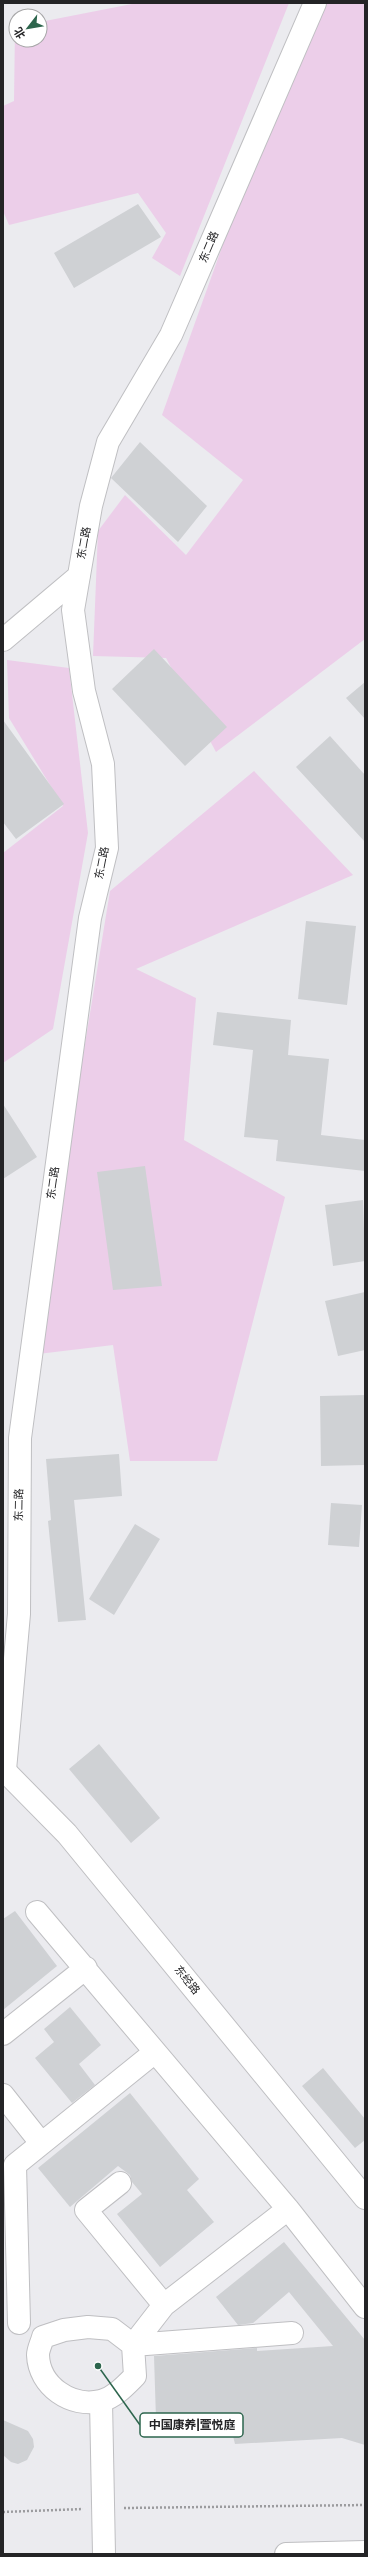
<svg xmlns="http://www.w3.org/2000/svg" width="368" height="2557" font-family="Rubik,'Noto Sans SC',sans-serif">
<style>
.green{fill:#eccee9}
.building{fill:#cfd1d4}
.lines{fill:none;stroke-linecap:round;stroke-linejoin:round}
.minor-casing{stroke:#bfbfc2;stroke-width:24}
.major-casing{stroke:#bfbfc2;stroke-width:24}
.path{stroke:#9b9b9e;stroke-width:2.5;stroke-dasharray:2 2;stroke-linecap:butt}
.minor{stroke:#fff;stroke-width:22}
.major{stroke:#fff;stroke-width:22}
.labels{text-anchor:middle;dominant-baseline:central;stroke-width:3.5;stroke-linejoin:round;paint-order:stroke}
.street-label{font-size:11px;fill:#242426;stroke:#fff}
.leader{fill:none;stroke:#2d654d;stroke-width:1.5}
.callout-dot{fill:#2d654d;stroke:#fff;stroke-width:1.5}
.callout{fill:#fff;stroke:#2d654d;stroke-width:1.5}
.callout-label{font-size:12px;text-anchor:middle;font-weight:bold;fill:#242426}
</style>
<rect width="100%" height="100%" fill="#ebebef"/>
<path class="green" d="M137 3H289L180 276 152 258 166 233 138 193 9 225 3 211V106L14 101 15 27 16 40H40V22Z
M324 3H365V639L216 752 166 658 93 656 98 531 125 495 186 555 243 480 162 415 226 236Z
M7 660 69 668 88 833 53 1029 3 1063V853L63 806 9 718Z
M254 771 353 875 136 969 196 998 184 1140 285 1197 217 1461H130L113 1345 38 1354 41 1313 110 891Z"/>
<path class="building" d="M138 204 161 237 74 288 54 253Z
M140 442 207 506 178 542 111 478Z
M154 649 227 727 185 766 112 689Z
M365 682V719L346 698Z
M3 720 64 804 16 839 3 822Z
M330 736 365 775V842L296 767Z
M306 921 356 926 347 1005 298 999Z
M217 1012 291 1020 288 1055 329 1059 321 1135 365 1140V1171L276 1161 278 1140 244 1137 253 1050 213 1045Z
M3 1104 37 1157 3 1179Z
M145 1166 162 1286 113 1290 97 1172Z
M363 1200 365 1261 333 1266 325 1205Z
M365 1292V1350L338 1356 325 1301Z
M365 1395V1465L321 1466 320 1396Z
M119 1454 122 1496 74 1500 86 1620 58 1622 48 1521 51 1520 46 1459Z
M331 1503 362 1505 359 1547 328 1545Z
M135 1524 160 1539 114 1615 89 1599Z
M99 1744 160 1818 131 1843 69 1769Z
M15 1911 57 1966 3 2010V1919Z
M70 2007 101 2045 79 2064 95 2085 72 2103 35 2058 54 2042 44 2029Z
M323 2068 365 2119V2140L355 2148 302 2086Z
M130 2093 199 2179 187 2190 214 2222 160 2267 117 2214 142 2194 132 2182 130 2175 118 2166 70 2207 38 2168Z
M284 2242 365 2340V2445L342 2438 235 2444 233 2436 173 2437 175 2420 156 2419 154 2356 257 2348V2351L333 2346 289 2292 253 2323 238 2325 216 2297Z
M3 2420 28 2431 33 2439 34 2447 27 2460 18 2464 11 2462 3 2455Z"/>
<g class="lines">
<g class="minor-casing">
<path id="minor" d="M3 640 79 576
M5 1770 19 1614 20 1438 90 918 107 848 103 764 84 691 73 610 91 506 108 442 171 335 315 3
M37 1912 288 2209 365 2307
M3 2034 86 1968
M3 2095 41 2143
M120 2183 86 2210 164 2305
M19 2323 15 2165 155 2052
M88 2327 112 2329 133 2345 135 2376C125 2386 115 2397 101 2401 71 2408 39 2386 38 2355 38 2349 42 2342 43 2337L64 2330Z
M133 2345 164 2305 288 2209
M133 2345 292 2333
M101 2401 104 2554"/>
</g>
<g class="major-casing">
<path id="major" d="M3 1769 67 1834 365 2198
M286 2554 365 2552"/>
</g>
<path class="path" d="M124 2508 365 2505
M3 2512 83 2509"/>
<use href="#minor" class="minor"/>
<use href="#major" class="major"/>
</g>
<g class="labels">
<g class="street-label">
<text transform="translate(209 247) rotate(-67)">东二路</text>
<text transform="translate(84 543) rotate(-80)">东二路</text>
<text transform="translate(102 863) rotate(-79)">东二路</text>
<text transform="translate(53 1183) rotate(-82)">东二路</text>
<text transform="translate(19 1505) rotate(-89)">东二路</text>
<text transform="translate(187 1980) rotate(51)">东经路</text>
</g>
</g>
<path class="leader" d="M98 2366L140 2425"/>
<circle class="callout-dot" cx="98" cy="2366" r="4"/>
<rect class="callout" x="140" y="2413" width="103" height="24" rx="4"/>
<g class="callout-label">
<text x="192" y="2429">中国康养|萱悦庭</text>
</g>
<rect width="368" height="2557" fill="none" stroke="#242426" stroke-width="8"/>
<g transform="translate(28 28) rotate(239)"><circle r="19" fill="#ffffff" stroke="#a7a7a8"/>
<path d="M0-3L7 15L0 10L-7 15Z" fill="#2d654d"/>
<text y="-6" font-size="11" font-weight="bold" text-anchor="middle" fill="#242426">北</text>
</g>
</svg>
